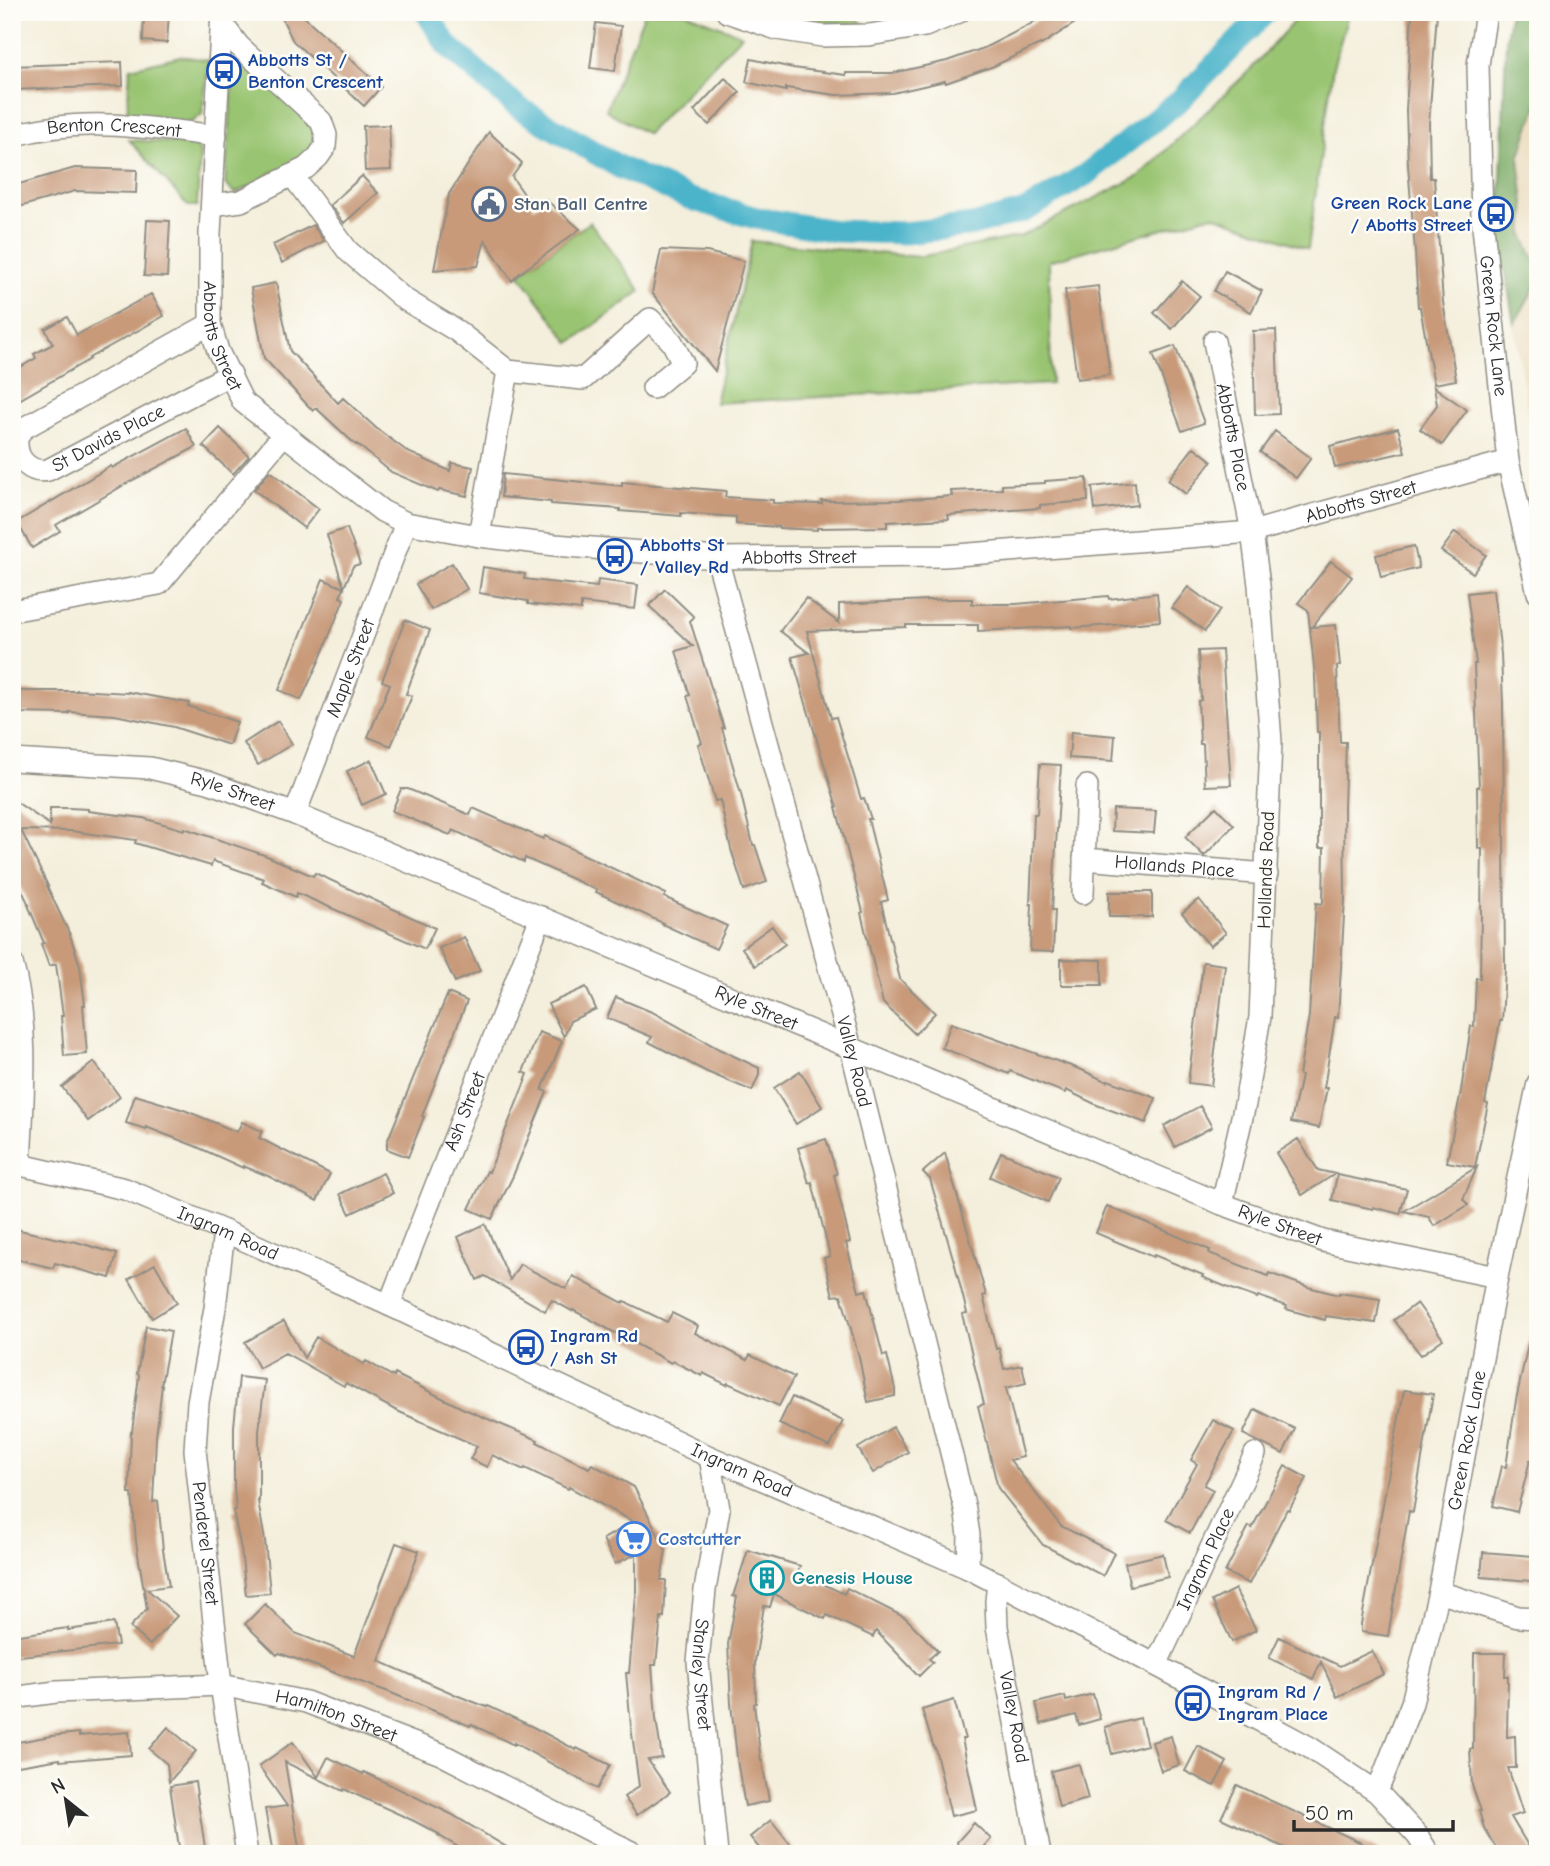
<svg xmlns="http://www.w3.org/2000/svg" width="1550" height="1866" font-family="'Comic Neue',sans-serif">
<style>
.built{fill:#e9d9ba}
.green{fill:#99c471;stroke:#62784e;stroke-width:2}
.forest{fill:#7aaa63;stroke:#526a47;stroke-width:2}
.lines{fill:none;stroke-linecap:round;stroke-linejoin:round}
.canal{stroke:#4cb4ca;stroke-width:23}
.building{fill:#c89a79}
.minor-casing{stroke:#908d84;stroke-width:24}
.minor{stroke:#fff;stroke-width:21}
.labels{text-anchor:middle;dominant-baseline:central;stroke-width:5;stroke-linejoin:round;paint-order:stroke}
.transit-label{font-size:19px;font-weight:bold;fill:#164399;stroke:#fdfcf7;text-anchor:start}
.street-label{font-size:19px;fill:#2b2b2b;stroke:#fdfcf7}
.service-label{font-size:19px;font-weight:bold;fill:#4e5e75;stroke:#fdfcf7;text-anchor:start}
.shop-label{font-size:19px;font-weight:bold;fill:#366cbe;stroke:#fdfcf7;text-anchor:start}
.culture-label{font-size:19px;font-weight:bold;fill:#0d838f;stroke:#fdfcf7;text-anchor:start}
</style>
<rect width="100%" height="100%" fill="#fdfcf7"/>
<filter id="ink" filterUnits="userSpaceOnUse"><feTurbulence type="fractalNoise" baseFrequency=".0143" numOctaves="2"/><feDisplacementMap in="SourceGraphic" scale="14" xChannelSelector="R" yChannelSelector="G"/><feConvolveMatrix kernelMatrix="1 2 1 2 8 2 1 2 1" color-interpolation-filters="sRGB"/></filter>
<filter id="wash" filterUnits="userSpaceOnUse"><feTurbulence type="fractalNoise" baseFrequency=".00686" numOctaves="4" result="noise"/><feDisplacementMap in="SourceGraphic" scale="28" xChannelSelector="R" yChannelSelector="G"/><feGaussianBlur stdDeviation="1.57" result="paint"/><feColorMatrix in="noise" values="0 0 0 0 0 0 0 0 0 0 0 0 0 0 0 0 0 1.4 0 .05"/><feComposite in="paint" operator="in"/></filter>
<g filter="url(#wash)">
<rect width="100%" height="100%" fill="#f4efdc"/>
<path class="built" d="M1513 12H1538V478L1499 231 1506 41Z"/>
<path class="green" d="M645 12H684L742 35 647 134 606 110Z
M765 12H848L863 23C832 23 793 25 765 12Z
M1302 12H1349L1333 67 1308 249 1213 215 1049 261 1051 384 715 403 752 241 919 257 1021 236 1139 176 1250 70Z
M180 56 209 60 202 114 192 122 172 123 127 116 130 68Z
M244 62 316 126 318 146 287 168 269 174 256 184 235 193 225 184 234 66Z
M129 140 195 144 200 153 197 206H188Z
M590 222 641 291 570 343 519 274Z"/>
<path class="forest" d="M1510 12H1538V105L1531 121 1519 158 1525 212 1523 235 1538 268V282L1514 324 1499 231 1506 41Z"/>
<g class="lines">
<path class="canal" d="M426 12 447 45 519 108 621 168 691 199 756 218 836 231 905 233 973 225 1025 211 1085 175 1180 100 1266 12"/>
</g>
<g id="blocks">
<path class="building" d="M144 12H169L167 43 143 41Z
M279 12H299L381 87 364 106 293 41Z
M1050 12H1092L1041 45 1040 44 994 66 946 83 945 81 893 93 836 95 786 88V91L746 82 751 59 793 68 846 75V73H893L947 61 984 48 1029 25Z
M1412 12H1437L1429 123 1430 178H1434L1443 302 1456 380 1434 384 1420 307H1418L1415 251 1408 165 1406 110Z
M596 23 621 26 615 71 590 68Z
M122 62 123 86 12 90V66Z
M725 78 740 92 709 125 694 111Z
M389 125 391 170 365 171 363 126Z
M489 132 522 163 512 177 534 208 545 199 580 229 519 274 512 281 485 240 478 266 434 270 449 194Z
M75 168 137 170 136 193 75 191 12 209V186Z
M362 176 378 193 344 223 330 205Z
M147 220 170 221 167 277 144 276Z
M313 225 324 241 282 263 273 245Z
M661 250 707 252 744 261 715 371 652 293Z
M1225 271 1262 291 1251 312 1214 291Z
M1182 281 1200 296 1172 329 1154 313Z
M276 283 290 351 338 403 343 398 376 428 408 452 450 471 452 463 473 467 467 496 439 490 438 492 391 472 357 444 356 445 316 408 313 411 264 358 251 288Z
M1098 286 1110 375 1077 379 1065 290Z
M151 294 164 316 89 358 90 359 12 404V372L36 358 34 354 53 344 45 329 67 317 77 335Z
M1276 330 1279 414 1255 415 1253 331Z
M1175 346 1204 423 1182 431 1153 354Z
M1434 387 1467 410 1442 445 1420 429 1437 405Z
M186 428 196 447 129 482 56 525 60 531 32 548 17 522 111 466 112 468Z
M220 428 249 456 233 474 203 446Z
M1398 428 1405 452 1335 468 1330 446Z
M1275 431 1311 458 1296 478 1260 452Z
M1194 447 1212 461 1186 494 1168 480Z
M270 471 319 509 304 528 254 490Z
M503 474 622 486V482L726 491 725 497 773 500V503L822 504V501L898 500 952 496 951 491 1002 489V485L1045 483V481L1087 478 1088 501 1040 505V508L948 515 949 519 887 522V527L817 528V530L779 528V527L736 524V517L681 513V516L620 511V509L551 504V502L501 497Z
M1135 482 1137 505 1095 510 1092 487Z
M347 528 360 564 353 566 340 597 344 599 319 661 301 700 279 690 323 579 344 588 327 535Z
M1455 532 1486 555 1473 573 1441 551Z
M1414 546 1419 568 1381 577 1376 555Z
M1331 561 1352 577 1312 627 1336 625 1340 666H1337L1340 742H1346L1344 808 1345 899 1338 1018 1335 1017 1324 1088H1327L1319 1128 1291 1122 1301 1076 1299 1075 1309 1016 1316 903 1323 904 1324 848H1319V732H1317L1315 676 1308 610 1298 603Z
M452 563 467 589 431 610 416 584Z
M483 567 525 574 524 579 548 582 597 587 598 580 638 585 635 609 581 603V610L528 604V601L479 593Z
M1188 587 1220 610 1205 631 1172 608Z
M665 589 694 617 690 621 724 728H722L741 794 753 845H755L767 882 744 890 731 849 720 800 715 801 698 744 702 743 687 696 690 695 676 651 693 646 649 606Z
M1493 590 1501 654 1503 704 1505 969 1502 1021H1500L1485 1103 1488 1104 1475 1167 1447 1162 1461 1091 1471 1026H1474L1476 978H1480L1482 848H1478L1477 787H1479L1474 664H1476L1467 593Z
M1157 593 1160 621 1139 623 1072 628V626L978 631V625H906V627L807 631 831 718 836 717 861 799 864 798 871 819H868L888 900 881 902 900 979 935 1013 915 1034 883 1003 861 913 863 912 836 807H837L792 657 809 653 780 631 806 598 839 623V604L952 599H972V604H1016L1108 596 1109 599Z
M405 620 430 630 406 694 412 696 391 746 368 737 390 684 382 681Z
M1222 650 1231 785 1205 786 1203 744H1200L1199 722 1198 701 1201 700 1198 651Z
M77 690 128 693V692L189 703 188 706 237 722 229 745 174 727 115 715 69 712V714L12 713V691H77Z
M278 721 292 744 258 765 244 743Z
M1071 732 1115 736 1113 761 1069 758Z
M371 760 386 794 362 805 347 771Z
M1040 764 1061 765 1052 910H1055L1053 952 1030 951 1032 904H1030L1034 814H1037Z
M401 789H408L470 815 473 808 543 839 545 836 666 894 664 897 727 926 716 949 662 924 663 923 596 892 597 890 525 858 524 862 453 830 450 835 392 811Z
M12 799 50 825V808H69L88 809V811L143 818 184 830V828L267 856 313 876 315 873 435 928 425 949 297 893 296 897 262 882 264 879 213 861 211 866 135 843 136 840 71 831 21 830 48 886H47L70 935 80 966 85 1005H83L87 1054 64 1056 61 1016H63L56 964 49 966 41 944 44 943 28 905H29L12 870Z
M1216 807 1234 825 1204 856 1185 837Z
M1113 809 1156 811 1154 833 1112 831Z
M1109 892H1152V917H1109Z
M1199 899 1226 933 1210 946 1182 913Z
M772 926 785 944 755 966 742 948Z
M464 937 480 971 455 982 439 948Z
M1061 959 1102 960V985H1061Z
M1203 962 1225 965 1211 1086 1188 1083Z
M586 987 596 1009 570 1021 564 1037 548 1004Z
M448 993 467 1001 422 1116 424 1117 408 1157 387 1149V1142Z
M616 997 654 1013 719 1049 759 1068V1075L752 1091 707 1072 649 1042 652 1037 607 1018Z
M951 1023 1082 1070 1107 1082 1108 1080 1156 1098 1146 1123 1097 1105 1066 1090 1065 1093 1010 1071 1009 1074 942 1048Z
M539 1032 562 1041 542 1090 547 1092 513 1176 492 1219 469 1209 487 1171 489 1172 528 1074 523 1072Z
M94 1062 120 1097 88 1121 62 1087Z
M800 1071 822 1107 796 1124 774 1088Z
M135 1095 184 1110 237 1132 242 1122 262 1131 259 1138 330 1174 317 1201 268 1176 243 1166V1168L195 1146 146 1127V1129L126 1123Z
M1200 1106 1212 1127 1175 1147 1164 1126Z
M826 1139 837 1174 834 1175 850 1242 846 1243 859 1292 866 1290 883 1356 887 1355 895 1389V1396L868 1402 859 1357 841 1295 833 1296 824 1258 830 1256 812 1182 809 1183 798 1148Z
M1298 1139 1318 1170 1335 1174 1302 1195 1276 1153Z
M1001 1152 1059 1177 1048 1202 990 1177Z
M945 1153 986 1295 983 1296 996 1349 999 1348 1004 1369 1022 1365 1026 1383 1006 1388 1023 1457 1010 1460 1061 1526 1114 1553 1103 1576 1043 1545 998 1488 978 1406 984 1404 962 1314 967 1313 955 1265 930 1179 923 1172Z
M1477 1167 1463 1199 1468 1205 1434 1226 1429 1217 1404 1211Z
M383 1173 393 1193 350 1214 340 1194Z
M1337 1175 1407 1189 1400 1214 1373 1207V1209L1332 1200Z
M1107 1206 1210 1250 1209 1253 1268 1276 1269 1273 1308 1287 1339 1295V1293L1380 1299 1376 1323 1326 1316 1325 1320 1286 1309 1287 1306 1258 1296 1257 1298 1229 1288 1202 1277 1203 1275 1154 1255 1153 1257 1096 1233Z
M485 1224 510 1280 520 1264 566 1289 573 1276 623 1303 624 1301 667 1322 672 1313 698 1326 695 1333 747 1360 750 1355 794 1377 779 1406 728 1383 727 1385 703 1373 702 1376 673 1361 671 1363 573 1310 572 1311 552 1300 545 1311 485 1276 477 1280 458 1237Z
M15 1229 72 1242 73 1241 117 1254 110 1278 55 1263 53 1268 12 1258V1242Z
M155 1264 177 1303 152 1318 129 1279Z
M1417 1303 1443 1339 1421 1355 1394 1320Z
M284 1321 304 1358 316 1337 364 1364 366 1361 394 1377 395 1374 462 1408 538 1440 537 1442 589 1468 592 1464 634 1487 666 1550 661 1580H666L664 1617H661L656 1665H652L656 1719 662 1758 648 1760 670 1792 637 1815 624 1797 639 1786 631 1726 626 1673H629L636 1596V1554L615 1564 603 1539 634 1522 569 1487 568 1489 525 1468 524 1470 492 1455 487 1467 470 1459 477 1446 395 1410 346 1383 344 1386 285 1353 259 1368 245 1342Z
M146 1326 171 1331 161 1385H162L156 1437 153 1502 158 1501 163 1550 169 1586 147 1589 177 1616 150 1645 130 1627 147 1609 136 1542 132 1493H129L131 1432H132L139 1375 137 1374Z
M1530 1335H1538V1438L1534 1460H1530L1517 1512 1493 1506 1502 1466 1506 1467 1516 1400Z
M239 1377 265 1380 259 1431V1501H258L265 1541 270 1593 246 1595 241 1549 233 1511 236 1510 234 1488V1426Z
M1404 1390 1433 1394 1413 1512 1409 1511 1388 1636 1361 1632V1624Z
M792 1397 843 1421 830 1447 779 1424Z
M1255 1409 1295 1429 1283 1454 1243 1434Z
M1213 1420 1234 1431 1204 1485 1213 1490 1190 1533 1166 1520 1197 1464 1191 1460Z
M893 1427 908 1452 873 1473 858 1448Z
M1285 1466 1307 1478 1289 1510 1287 1509 1249 1584 1225 1572 1249 1526 1252 1528Z
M396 1543 419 1551 379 1661 461 1697 487 1707 488 1706 533 1727 576 1750 577 1748 610 1765 597 1789 514 1743V1745L471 1724 470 1726 389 1692 279 1653 277 1655 245 1624 265 1604 295 1633 354 1656Z
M748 1550 800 1566 798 1572 844 1594 847 1588 906 1618 938 1651 929 1659 933 1662 919 1676 876 1631 873 1637 827 1615 825 1619 774 1594 770 1607 764 1606 755 1661 756 1703 754 1704 761 1761H762L769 1801 745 1806 738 1766 731 1704 728 1644 737 1597 733 1596Z
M1483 1552 1533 1556 1531 1581 1481 1577Z
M1163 1554 1168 1577 1130 1586 1125 1563Z
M1235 1589 1256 1630 1232 1642 1212 1601Z
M114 1623 118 1645 12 1657V1636L68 1628V1630Z
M1279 1637 1340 1666 1372 1651 1384 1674 1337 1697 1321 1662 1313 1679 1269 1658Z
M1474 1653H1506L1505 1676H1508L1507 1737 1515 1736 1516 1768H1508L1523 1813 1511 1817 1533 1854H1500L1484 1828 1479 1811H1481L1472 1785 1470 1749H1473Z
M1093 1694 1100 1719 1079 1725 1076 1715 1041 1724 1036 1703 1065 1696 1066 1701Z
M954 1700 965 1739H962L977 1810 951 1816 935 1748H934L922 1710Z
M1140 1718 1147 1745 1112 1754 1105 1727Z
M168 1727 196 1751 169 1782 167 1764 149 1749Z
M129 1732 131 1755 60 1761V1759L12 1767V1743L51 1736 79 1733V1736Z
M1171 1736 1179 1765 1161 1771 1152 1742Z
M293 1742 318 1777 328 1757 363 1774 364 1772 451 1814 518 1854H470L438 1835 439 1834 414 1821 344 1789 343 1791 285 1762 300 1854H273L265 1809 287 1806 259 1766Z
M1198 1746 1227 1762 1214 1786 1185 1771Z
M1079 1764 1088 1799 1059 1807 1051 1771Z
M195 1782 206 1854H180L170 1786Z
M1237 1785 1385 1854H1298L1221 1818Z
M771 1820 783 1835 798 1854H764L750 1837Z
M974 1823 991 1839 978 1854H960L957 1842Z"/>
</g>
</g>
<g filter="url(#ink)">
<use href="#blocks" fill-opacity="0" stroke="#908d84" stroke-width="2"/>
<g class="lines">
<g class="minor-casing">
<g id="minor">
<path id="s1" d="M222 12 210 233V324L218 351 243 402 382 511 406 523 479 536 555 545 717 558 944 556 1252 532 1508 461"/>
<path d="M727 12 777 29 822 36 869 35 925 26 959 12"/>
<path id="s2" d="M1486 12 1478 65 1482 217 1508 461 1538 593"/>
<path id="s3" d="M12 136C80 116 148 127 216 136"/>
<path d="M292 175 348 251 404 299 457 331 508 371 583 379 650 319 672 342 683 363 653 388"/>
<path d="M212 205 241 201 306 168 318 157 325 147 326 135 321 121 239 46 223 25"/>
<path id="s4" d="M210 324 24 428C20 432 16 438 17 444 17 461 32 474 48 470L231 374"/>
<path id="s5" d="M1214 341 1252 532 1259 585 1271 742 1260 1017 1245 1104 1222 1204"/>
<path d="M479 536 508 371"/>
<path id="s6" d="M717 558 851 1048 965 1509 969 1535 968 1568"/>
<path d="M16 610 159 584 284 434"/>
<path id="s7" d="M12 760 150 768 208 782 295 814 1222 1204 1323 1241 1497 1277"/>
<path id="s8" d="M295 814 406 523"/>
<path id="s9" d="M1084 859 1267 874"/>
<path d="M1083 893 1087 786"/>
<path d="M12 963C30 1026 23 1099 20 1164"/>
<path id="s10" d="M12 1163 125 1189 224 1231 389 1305 710 1457 968 1568 1156 1665 1309 1747 1377 1792 1417 1835 1429 1854"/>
<path id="s11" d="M224 1231 215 1308 198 1402 195 1450 221 1685 247 1854"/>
<path id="s12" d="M389 1305 541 917"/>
<path id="s13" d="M710 1457 719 1509 705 1590 698 1662 717 1854"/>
<path id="s14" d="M998 1583 996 1601 997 1627 1040 1854"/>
<path d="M1439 1592 1518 1617 1538 1618"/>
<path id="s15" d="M1156 1665 1255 1454"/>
<path id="s16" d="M12 1698 56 1692 221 1685 306 1702 441 1754 635 1854"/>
<path id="s17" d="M1377 1792 1412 1703 1439 1592 1497 1277 1538 1083"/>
</g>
</g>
<use href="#minor" class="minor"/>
</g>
</g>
<defs>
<g id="bus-ring" transform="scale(1.75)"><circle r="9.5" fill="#fdfcf7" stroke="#1a4fb4" stroke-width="1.5"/><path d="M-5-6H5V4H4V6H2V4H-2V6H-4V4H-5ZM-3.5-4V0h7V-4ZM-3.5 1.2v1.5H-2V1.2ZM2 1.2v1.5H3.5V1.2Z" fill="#1a4fb4"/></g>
<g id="civic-ring" transform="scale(1.75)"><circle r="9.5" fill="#fdfcf7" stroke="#5c6f8a" stroke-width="1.5"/><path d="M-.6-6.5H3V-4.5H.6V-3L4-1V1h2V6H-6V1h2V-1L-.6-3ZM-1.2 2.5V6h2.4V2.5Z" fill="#5c6f8a"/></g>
<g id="supermarket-ring" transform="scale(1.75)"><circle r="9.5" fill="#fdfcf7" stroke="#3f7fe0" stroke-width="1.5"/><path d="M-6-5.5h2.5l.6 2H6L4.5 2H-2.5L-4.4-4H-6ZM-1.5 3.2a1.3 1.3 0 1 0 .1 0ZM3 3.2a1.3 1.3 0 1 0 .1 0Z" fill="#3f7fe0"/></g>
<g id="building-ring" transform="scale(1.75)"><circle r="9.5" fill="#fdfcf7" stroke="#0f9aa8" stroke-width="1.5"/><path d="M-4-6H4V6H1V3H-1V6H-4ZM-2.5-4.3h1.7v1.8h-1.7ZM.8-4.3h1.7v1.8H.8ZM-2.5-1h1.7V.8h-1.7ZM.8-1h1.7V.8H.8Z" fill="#0f9aa8"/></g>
</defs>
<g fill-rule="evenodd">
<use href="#bus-ring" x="224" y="71"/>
<use href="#civic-ring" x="489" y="204"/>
<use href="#bus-ring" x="1496" y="214"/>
<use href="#bus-ring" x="615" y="556"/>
<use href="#bus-ring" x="526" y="1347"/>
<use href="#supermarket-ring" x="634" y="1539"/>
<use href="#building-ring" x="767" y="1578"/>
<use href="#bus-ring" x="1193" y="1703"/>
</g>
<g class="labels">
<g class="transit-label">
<text x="248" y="60">Abbotts St /<tspan x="248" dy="22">Benton Crescent</tspan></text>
<text x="1472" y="203" text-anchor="end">Green Rock Lane<tspan x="1472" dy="22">/ Abotts Street</tspan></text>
<text x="640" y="545">Abbotts St<tspan x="640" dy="22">/ Valley Rd</tspan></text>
<text x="550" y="1336">Ingram Rd<tspan x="550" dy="22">/ Ash St</tspan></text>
<text x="1218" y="1692">Ingram Rd /<tspan x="1218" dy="22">Ingram Place</tspan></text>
</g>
<g class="street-label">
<text stroke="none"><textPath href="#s3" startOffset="103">Benton Crescent</textPath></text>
<text stroke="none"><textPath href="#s2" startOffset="315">Green Rock Lane</textPath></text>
<text stroke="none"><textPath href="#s1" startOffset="326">Abbotts Street</textPath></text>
<text stroke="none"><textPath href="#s5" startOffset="98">Abbotts Place</textPath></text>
<text stroke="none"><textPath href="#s4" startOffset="346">St Davids Place</textPath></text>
<text stroke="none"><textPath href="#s1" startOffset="1563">Abbotts Street</textPath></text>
<text stroke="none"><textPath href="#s1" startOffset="996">Abbotts Street</textPath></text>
<text stroke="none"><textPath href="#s8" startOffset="156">Maple Street</textPath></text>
<text stroke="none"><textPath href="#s7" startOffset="224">Ryle Street</textPath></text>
<text stroke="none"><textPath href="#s9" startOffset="91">Hollands Place</textPath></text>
<text transform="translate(1266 870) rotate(-88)">Hollands Road</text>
<text stroke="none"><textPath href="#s7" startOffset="791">Ryle Street</textPath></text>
<text stroke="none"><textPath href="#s6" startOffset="522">Valley Road</textPath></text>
<text stroke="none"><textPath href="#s12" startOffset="208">Ash Street</textPath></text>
<text stroke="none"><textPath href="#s7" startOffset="1358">Ryle Street</textPath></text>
<text stroke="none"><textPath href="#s10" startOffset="228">Ingram Road</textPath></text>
<text stroke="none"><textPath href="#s17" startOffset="364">Green Rock Lane</textPath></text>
<text stroke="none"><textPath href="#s10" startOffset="794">Ingram Road</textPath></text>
<text stroke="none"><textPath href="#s11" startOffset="315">Penderel Street</textPath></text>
<text stroke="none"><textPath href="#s15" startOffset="117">Ingram Place</textPath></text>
<text stroke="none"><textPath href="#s13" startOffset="220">Stanley Street</textPath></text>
<text stroke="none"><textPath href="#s16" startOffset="329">Hamilton Street</textPath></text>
<text stroke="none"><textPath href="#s14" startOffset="136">Valley Road</textPath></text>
</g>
<g class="service-label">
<text x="514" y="204">Stan Ball Centre</text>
</g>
<g class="shop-label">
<text x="658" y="1539">Costcutter</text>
</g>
<g class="culture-label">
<text x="792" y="1578">Genesis House</text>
</g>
</g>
<rect width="1550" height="1866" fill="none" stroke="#fdfcf7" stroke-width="42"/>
<g transform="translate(66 1800) rotate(330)" stroke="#fdfcf7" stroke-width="5" paint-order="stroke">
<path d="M0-5L12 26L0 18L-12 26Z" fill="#2b2b2b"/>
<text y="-10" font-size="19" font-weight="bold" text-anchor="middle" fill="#2b2b2b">N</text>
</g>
<path d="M1294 1820v10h159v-10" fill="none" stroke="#2b2b2b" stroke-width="3.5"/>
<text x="1305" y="1820" font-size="21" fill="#2b2b2b" stroke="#fdfcf7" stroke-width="5" paint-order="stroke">50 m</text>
</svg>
